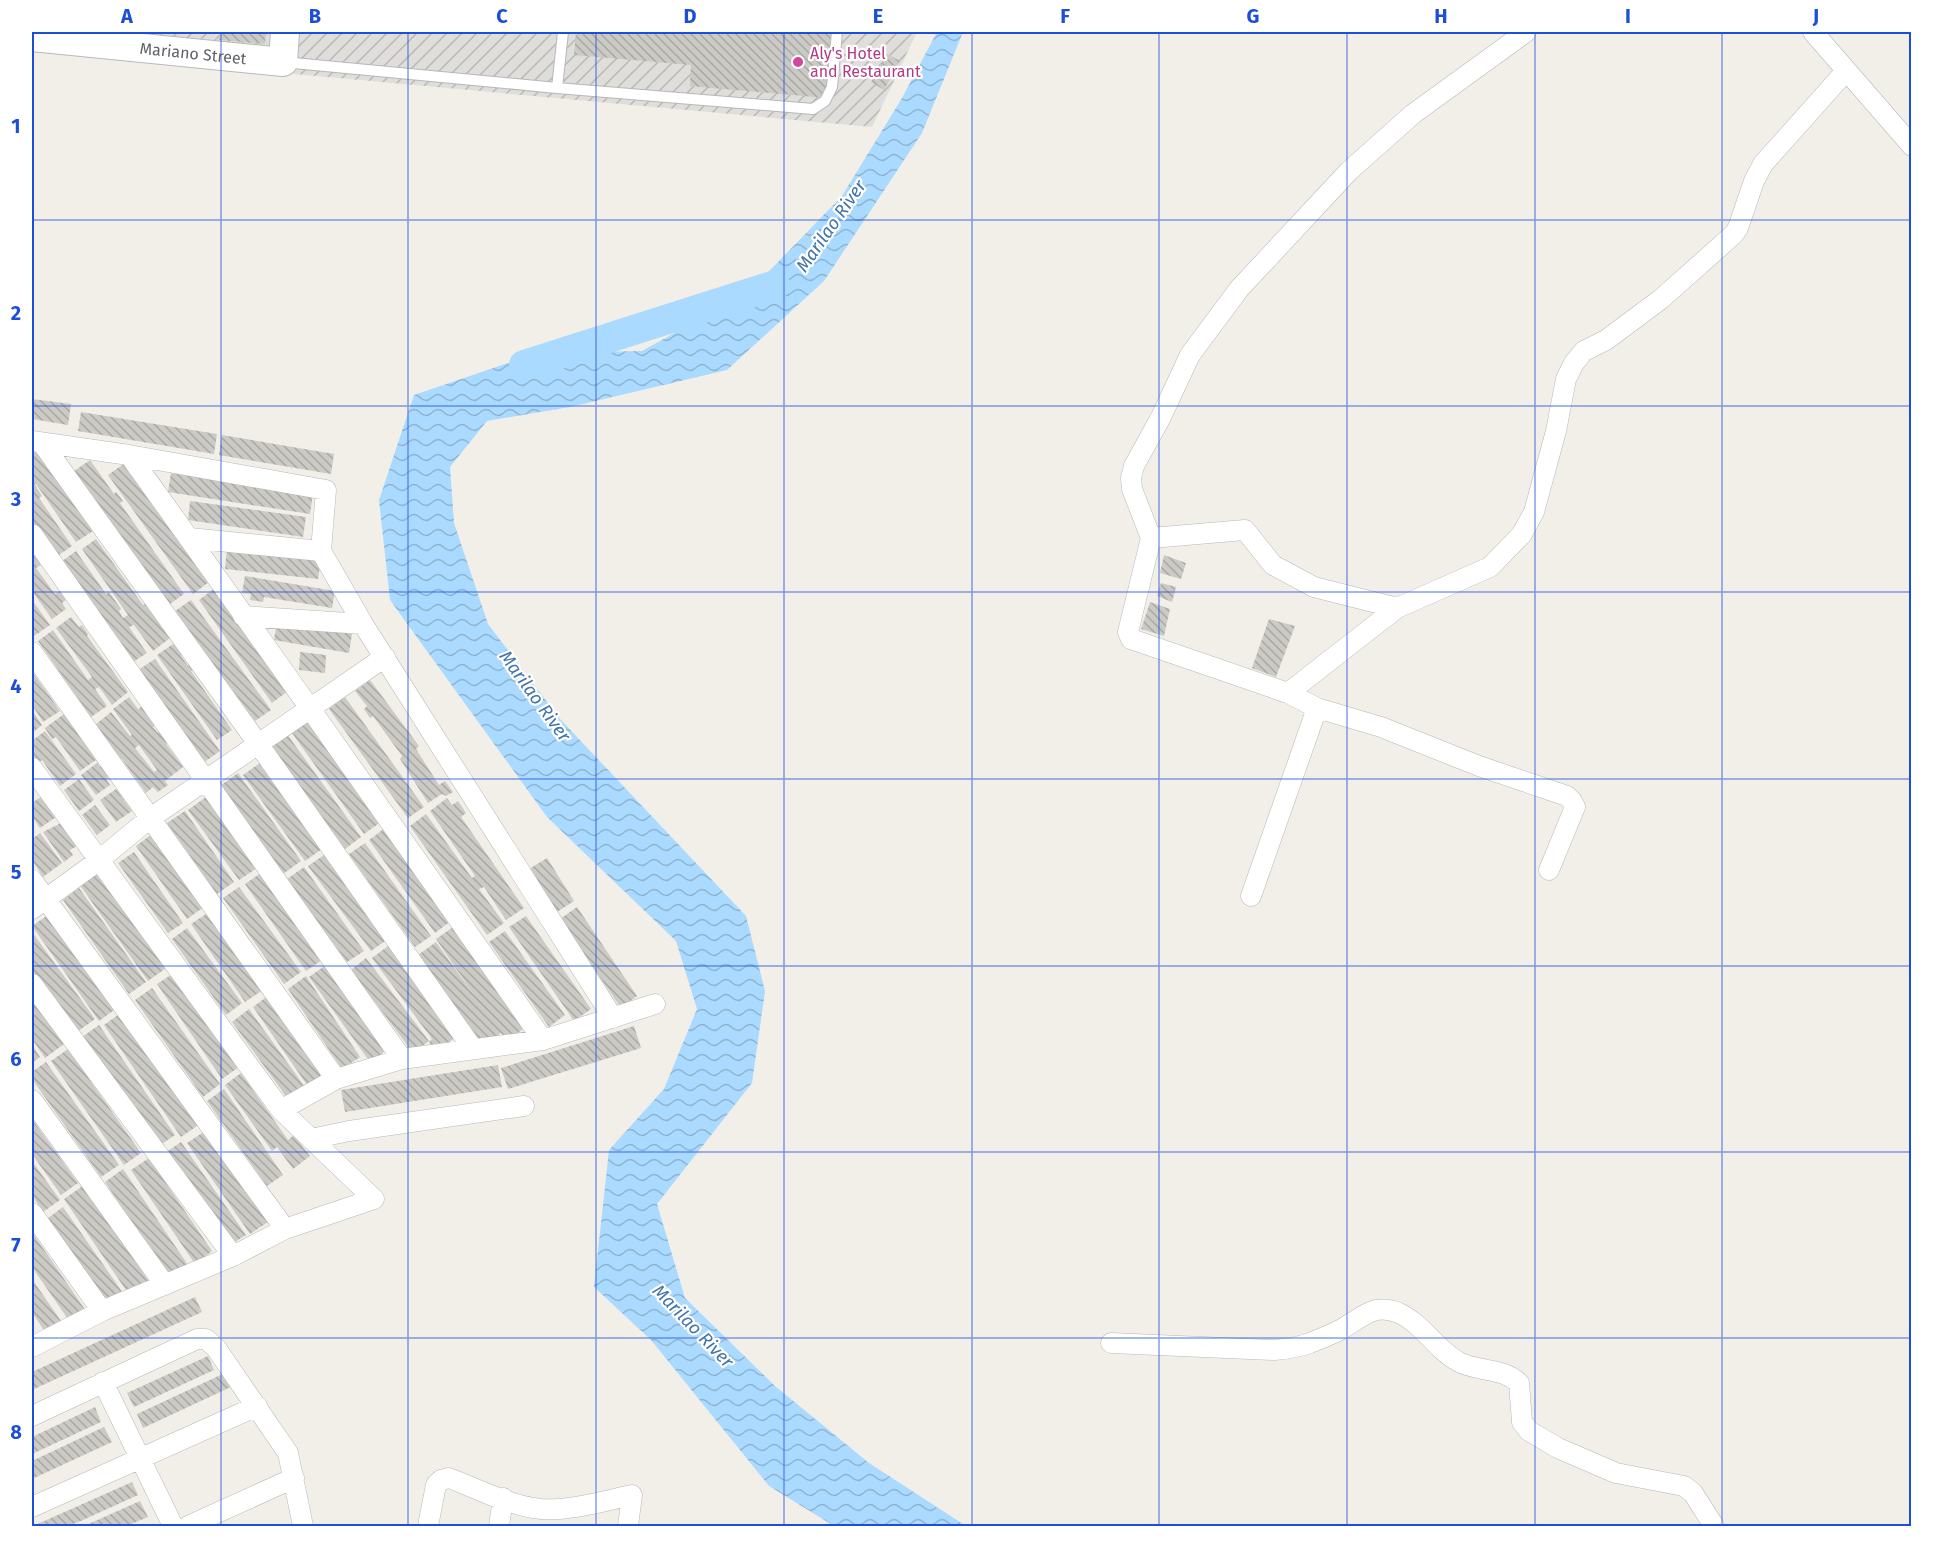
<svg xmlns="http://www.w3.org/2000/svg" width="1943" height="1558" font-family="'Fira Sans',sans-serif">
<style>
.industrial{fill:url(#industrial-furrows)}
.water{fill:url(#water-waves)}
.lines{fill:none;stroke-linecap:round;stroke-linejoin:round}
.river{stroke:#aadaff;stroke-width:30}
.building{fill:url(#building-back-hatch);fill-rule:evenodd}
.lane-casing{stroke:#b5b8bc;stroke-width:12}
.street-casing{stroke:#b5b8bc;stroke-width:21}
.secondary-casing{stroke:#b6babf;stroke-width:30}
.lane{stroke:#fff;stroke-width:10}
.street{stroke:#fff;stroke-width:20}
.secondary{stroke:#fff;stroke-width:28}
.grid{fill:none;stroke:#1d4ed8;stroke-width:1.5;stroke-opacity:0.55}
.hotel-dot{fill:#d1479c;stroke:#fff;stroke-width:2}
.labels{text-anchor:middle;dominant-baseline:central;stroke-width:4.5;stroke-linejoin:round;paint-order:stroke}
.street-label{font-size:16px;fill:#5f6368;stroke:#fff}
.hotel-label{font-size:16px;fill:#b23c85;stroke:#fff;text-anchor:start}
.water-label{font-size:18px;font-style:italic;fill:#4174aa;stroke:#fff}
.neatline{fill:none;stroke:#1d4ed8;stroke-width:2}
.grid-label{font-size:20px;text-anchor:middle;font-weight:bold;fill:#1d4ed8}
</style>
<defs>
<pattern id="industrial-furrows" width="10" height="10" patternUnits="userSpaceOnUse" patternTransform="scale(1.5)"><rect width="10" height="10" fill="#e0deda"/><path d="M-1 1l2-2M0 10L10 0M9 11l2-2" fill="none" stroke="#b9b8b5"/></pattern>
<pattern id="water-waves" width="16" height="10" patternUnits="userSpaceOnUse" patternTransform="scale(1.5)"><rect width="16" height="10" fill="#aadaff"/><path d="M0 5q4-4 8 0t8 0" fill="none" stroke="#8eb4d2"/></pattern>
<pattern id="building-back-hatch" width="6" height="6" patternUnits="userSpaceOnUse" patternTransform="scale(1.5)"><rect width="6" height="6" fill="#cccac5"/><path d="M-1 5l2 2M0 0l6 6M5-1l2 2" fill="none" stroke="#a9a8a4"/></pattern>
</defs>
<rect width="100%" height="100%" fill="#f1efe8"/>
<path class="industrial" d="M32 32H917L872 127 32 50Z"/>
<path class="water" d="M937 32H963L922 133 824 281 727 370 570 407 487 421 450 467 454 523 488 624 560 719 746 916 765 991 752 1083 657 1204 685 1298 775 1386 869 1463 966 1526H834L769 1486 651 1340 594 1287 609 1150 664 1089 697 1009 676 941 547 817 390 600 379 500 414 395 537 353 642 351 750 291 842 196 902 98Z"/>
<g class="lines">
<path class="river" d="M524 365 775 285"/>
</g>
<path class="building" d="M220 32H266L265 44 219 40Z
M576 32H831L826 98 690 86 691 65 574 55Z
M887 54 900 61 884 90 871 82Z
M32 399 71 404 68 425 32 419Z
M81 412 217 434 214 454 78 431Z
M222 435 334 454 331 474 219 455Z
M33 445 93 531 76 542 36 484 32 486V446Z
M90 460 114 494 116 492 123 501 120 503 184 594 170 604 74 471Z
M125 463 209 582 193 594 108 475Z
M171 473 313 494 310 514 168 492Z
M35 485 42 496 39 498 72 546 56 557 32 521V488Z
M190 501 306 517 303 537 188 520Z
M96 539 143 605 150 600 159 613 155 616 170 638 153 651 134 625 129 627 147 653 133 662 61 562 76 551 106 594 109 592 121 609 119 611 123 618 128 615 82 549Z
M227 549 321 560 318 579 225 569Z
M33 554 41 565 36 568 55 594 61 590 67 599 62 603 66 609 52 619 32 591V555Z
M1164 555 1186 563 1181 579 1160 573Z
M245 576 335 591 332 608 264 597 263 602 250 600 251 594 242 593Z
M1161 583 1176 587 1172 602 1157 596Z
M215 588 288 691 272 703 199 600Z
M32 600 50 625 34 636 32 633Z
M191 600 271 710 255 721 175 611Z
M1150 602 1170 609 1164 636 1141 629Z
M71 617 79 627 82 625 88 634 87 636 128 692 112 705 99 687 95 689 107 706 91 717 38 641 53 630 88 680 92 677 56 628Z
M1269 619 1295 626 1276 677 1252 668Z
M277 621 352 634 349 653 274 640Z
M176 642 184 653 181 656 188 666 190 664 194 670 191 671 232 730 217 740 157 655Z
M300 652 326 655 325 673 299 670Z
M155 659 220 751 200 765 138 670Z
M32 671 60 711 43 722 32 705Z
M370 680 419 746 416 749 439 785 445 781 453 792 446 796 442 794 428 803 400 759 402 756 373 716 370 718 364 709 367 706 355 691Z
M129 697 138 709 144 705 158 723 153 727 158 733 162 729 170 741 166 744 183 767 165 781 168 785 158 792 153 787 146 793 121 758 117 762 95 725 111 712 130 736 132 735 113 709ZM139 745 157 770 154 772 135 748Z
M345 697 424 807 408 818 329 709Z
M32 710 42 725 32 733Z
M64 714 96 760 80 771 56 737 52 739 45 728Z
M308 721 381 822 364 834 292 733Z
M45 731 76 774 60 786 42 760 38 763 32 754 35 751 32 746V741Z
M287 734 361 837 345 849 270 747Z
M97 763 100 767 105 763 113 774 106 779 110 785 96 795 81 775Z
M260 763 322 849 305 861 243 775Z
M238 773 301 861 283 874 220 786Z
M79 779 94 800 79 811 64 790Z
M116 789 132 811 116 822 100 800Z
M45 794 56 817 40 828 32 816V803Z
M206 797 257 868 239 880 188 810Z
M447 798 452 805 458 801 466 813 461 817 524 908 506 920 484 887 479 889 504 923 487 935 410 826 426 814 472 878 475 876 430 811Z
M95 805 110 825 97 835 82 815Z
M185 811 234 882 217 894 167 823Z
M61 823 77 846 70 850 73 855 64 862 43 832Z
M385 828 451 921 435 933 369 840Z
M40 833 62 863 43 877 32 860V839Z
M152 834 204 907 187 919 136 846Z
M365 843 431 936 415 947 349 854Z
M134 852 183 923 168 933 118 863Z
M324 855 332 865 336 862 388 939 371 951 308 866Z
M547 858 574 901 557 912 529 869Z
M304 867 364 951 347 962 287 879Z
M99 869 169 966 148 981 79 884Z
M261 873 322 960 306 971 245 884Z
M239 887 301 972 284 984 223 898Z
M79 888 146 982 129 994 63 900Z
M577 907 637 996 621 1008 560 919Z
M209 912 263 990 245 1002 191 924Z
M51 913 117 1008 99 1021 32 926Z
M526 916 591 1009 574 1021 509 927Z
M456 925 527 1026 507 1041 501 1033 484 1046 418 955 436 942 476 998 436 939Z
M187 928 242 1003 226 1015 172 939Z
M505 931 565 1015 549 1027 489 942Z
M32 932 95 1019 77 1032 32 970Z
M388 946 456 1037 436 1052 429 1042 432 1039 372 958Z
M366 958 429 1041 413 1053 351 970Z
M326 965 387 1050 370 1062 309 977Z
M174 973 239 1067 222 1079 157 984Z
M306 976 360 1057 342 1069 288 989Z
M152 988 220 1084 203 1097 135 1000Z
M269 995 324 1073 307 1085 253 1007Z
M32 997 64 1044 45 1058 32 1039Z
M249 1009 305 1087 288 1099 232 1022Z
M122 1012 200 1124 181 1137 104 1025Z
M99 1025 175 1135 159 1146 82 1037Z
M634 1026 641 1048 508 1089 501 1068Z
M32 1045 40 1057 32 1063Z
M68 1049 141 1153 124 1165 51 1061Z
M46 1062 119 1165 101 1177 32 1079V1072Z
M498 1065 502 1087 345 1112 341 1090Z
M241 1073 288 1140 294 1135 310 1156 293 1169 277 1147 272 1151 225 1085Z
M224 1089 283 1175 267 1186 207 1101Z
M32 1119 78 1183 61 1195 32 1154Z
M205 1131 268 1222 250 1234 187 1143Z
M181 1142 246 1235 230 1245 165 1153Z
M149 1158 212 1251 195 1264 131 1170Z
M32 1161 60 1200 43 1212 32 1195Z
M123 1169 188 1265 170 1278 105 1182Z
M84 1185 150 1283 130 1296 64 1199Z
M63 1207 123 1293 108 1303 48 1218Z
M32 1232 86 1311 70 1322 32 1267Z
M32 1279 61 1321 45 1332 32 1312Z
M195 1297 202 1312 32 1390V1372Z
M208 1356 214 1370 134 1407 127 1393Z
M227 1372 233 1386 143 1428 137 1414Z
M95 1407 101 1422 32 1454V1437Z
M104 1427 112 1442 32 1479V1461Z
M132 1482 138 1495 83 1520 68 1526H33Z
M140 1501 148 1517 129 1525 84 1526Z"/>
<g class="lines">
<g class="lane-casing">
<path id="lane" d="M283 62 557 88 813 109 825 101 832 87 837 32
M557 88 563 32"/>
</g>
<g class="street-casing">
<path id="street" d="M1526 32 1413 114 1349 171 1239 289 1190 355 1161 417 1134 466 1131 478 1132 489 1151 538 1128 632 1131 639 1288 693 1317 708 1381 727 1479 766 1567 796 1572 801 1575 807 1549 870
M1813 32 1912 146
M32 441 129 455 326 490 321 551 363 624 613 1018
M42 443 259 745 473 1049
M129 455C269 649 406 844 543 1040
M32 534 402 1059
M189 538 321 551
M1151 538 1245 530 1273 565 1314 587 1397 608
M243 616 363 624
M32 652 336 1079
M1288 693 1397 608 1490 567 1522 534 1534 512 1556 431 1566 379 1574 363 1584 351 1606 340 1661 299 1734 234 1738 228 1754 181 1763 164 1846 71
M32 768 281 1110
M32 880 285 1229
M1251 896 1317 708
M32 909 98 861 149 819 385 657
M32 984 233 1256
M32 1100 165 1285
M311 1139 349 1131 524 1106
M32 1213 102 1311
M1111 1343 1274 1350C1286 1349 1299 1347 1310 1343 1320 1339 1330 1335 1340 1330 1351 1324 1364 1313 1376 1310 1384 1309 1392 1310 1399 1313 1423 1324 1436 1350 1459 1362 1478 1372 1502 1367 1519 1383L1522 1422 1529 1431 1558 1448 1616 1473 1684 1486 1693 1493 1714 1526
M32 1347 102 1311 233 1256 285 1229 374 1199 281 1110 336 1079 402 1059 543 1040 655 1004
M103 1382 173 1526
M32 1416 197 1339H206L216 1348 288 1453 303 1526
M32 1507 257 1406
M188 1526 294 1478
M428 1526 436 1485 441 1480 449 1478C478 1489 510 1506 541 1509 571 1511 603 1501 632 1495L628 1526
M499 1526 503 1498"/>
</g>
<g class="secondary-casing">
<g id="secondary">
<path id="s1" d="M32 37 283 62 285 32"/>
</g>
</g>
<use href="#lane" class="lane"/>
<use href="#street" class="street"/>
<use href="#secondary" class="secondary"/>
</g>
<path class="grid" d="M221 32V1526M408 32V1526M596 32V1526M784 32V1526M972 32V1526M1159 32V1526M1347 32V1526M1535 32V1526M1722 32V1526M32 220H1912M32 406H1912M32 592H1912M32 779H1912M32 966H1912M32 1152H1912M32 1338H1912"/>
<circle class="hotel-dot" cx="798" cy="62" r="6"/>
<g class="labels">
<g class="street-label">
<text stroke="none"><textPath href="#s1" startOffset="162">Mariano Street</textPath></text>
</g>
<g class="hotel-label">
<text x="810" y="53">Aly's Hotel<tspan x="810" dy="18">and Restaurant</tspan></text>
</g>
<g class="water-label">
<text transform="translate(831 226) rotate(-55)">Marilao River</text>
<text transform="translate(535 696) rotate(54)">Marilao River</text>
<text transform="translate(693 1326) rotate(46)">Marilao River</text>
</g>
</g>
<rect width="1943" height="1558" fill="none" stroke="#ffffff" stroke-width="66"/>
<rect x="33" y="33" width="1877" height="1492" class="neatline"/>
<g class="grid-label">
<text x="127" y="23">A</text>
<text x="315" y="23">B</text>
<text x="502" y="23">C</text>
<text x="690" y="23">D</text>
<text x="878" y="23">E</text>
<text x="1065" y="23">F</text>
<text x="1253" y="23">G</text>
<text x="1441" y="23">H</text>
<text x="1628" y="23">I</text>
<text x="1816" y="23">J</text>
<text x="16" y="133">1</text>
<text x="16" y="320">2</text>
<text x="16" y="506">3</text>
<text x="16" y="693">4</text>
<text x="16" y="879">5</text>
<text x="16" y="1066">6</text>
<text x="16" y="1252">7</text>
<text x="16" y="1439">8</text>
</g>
</svg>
